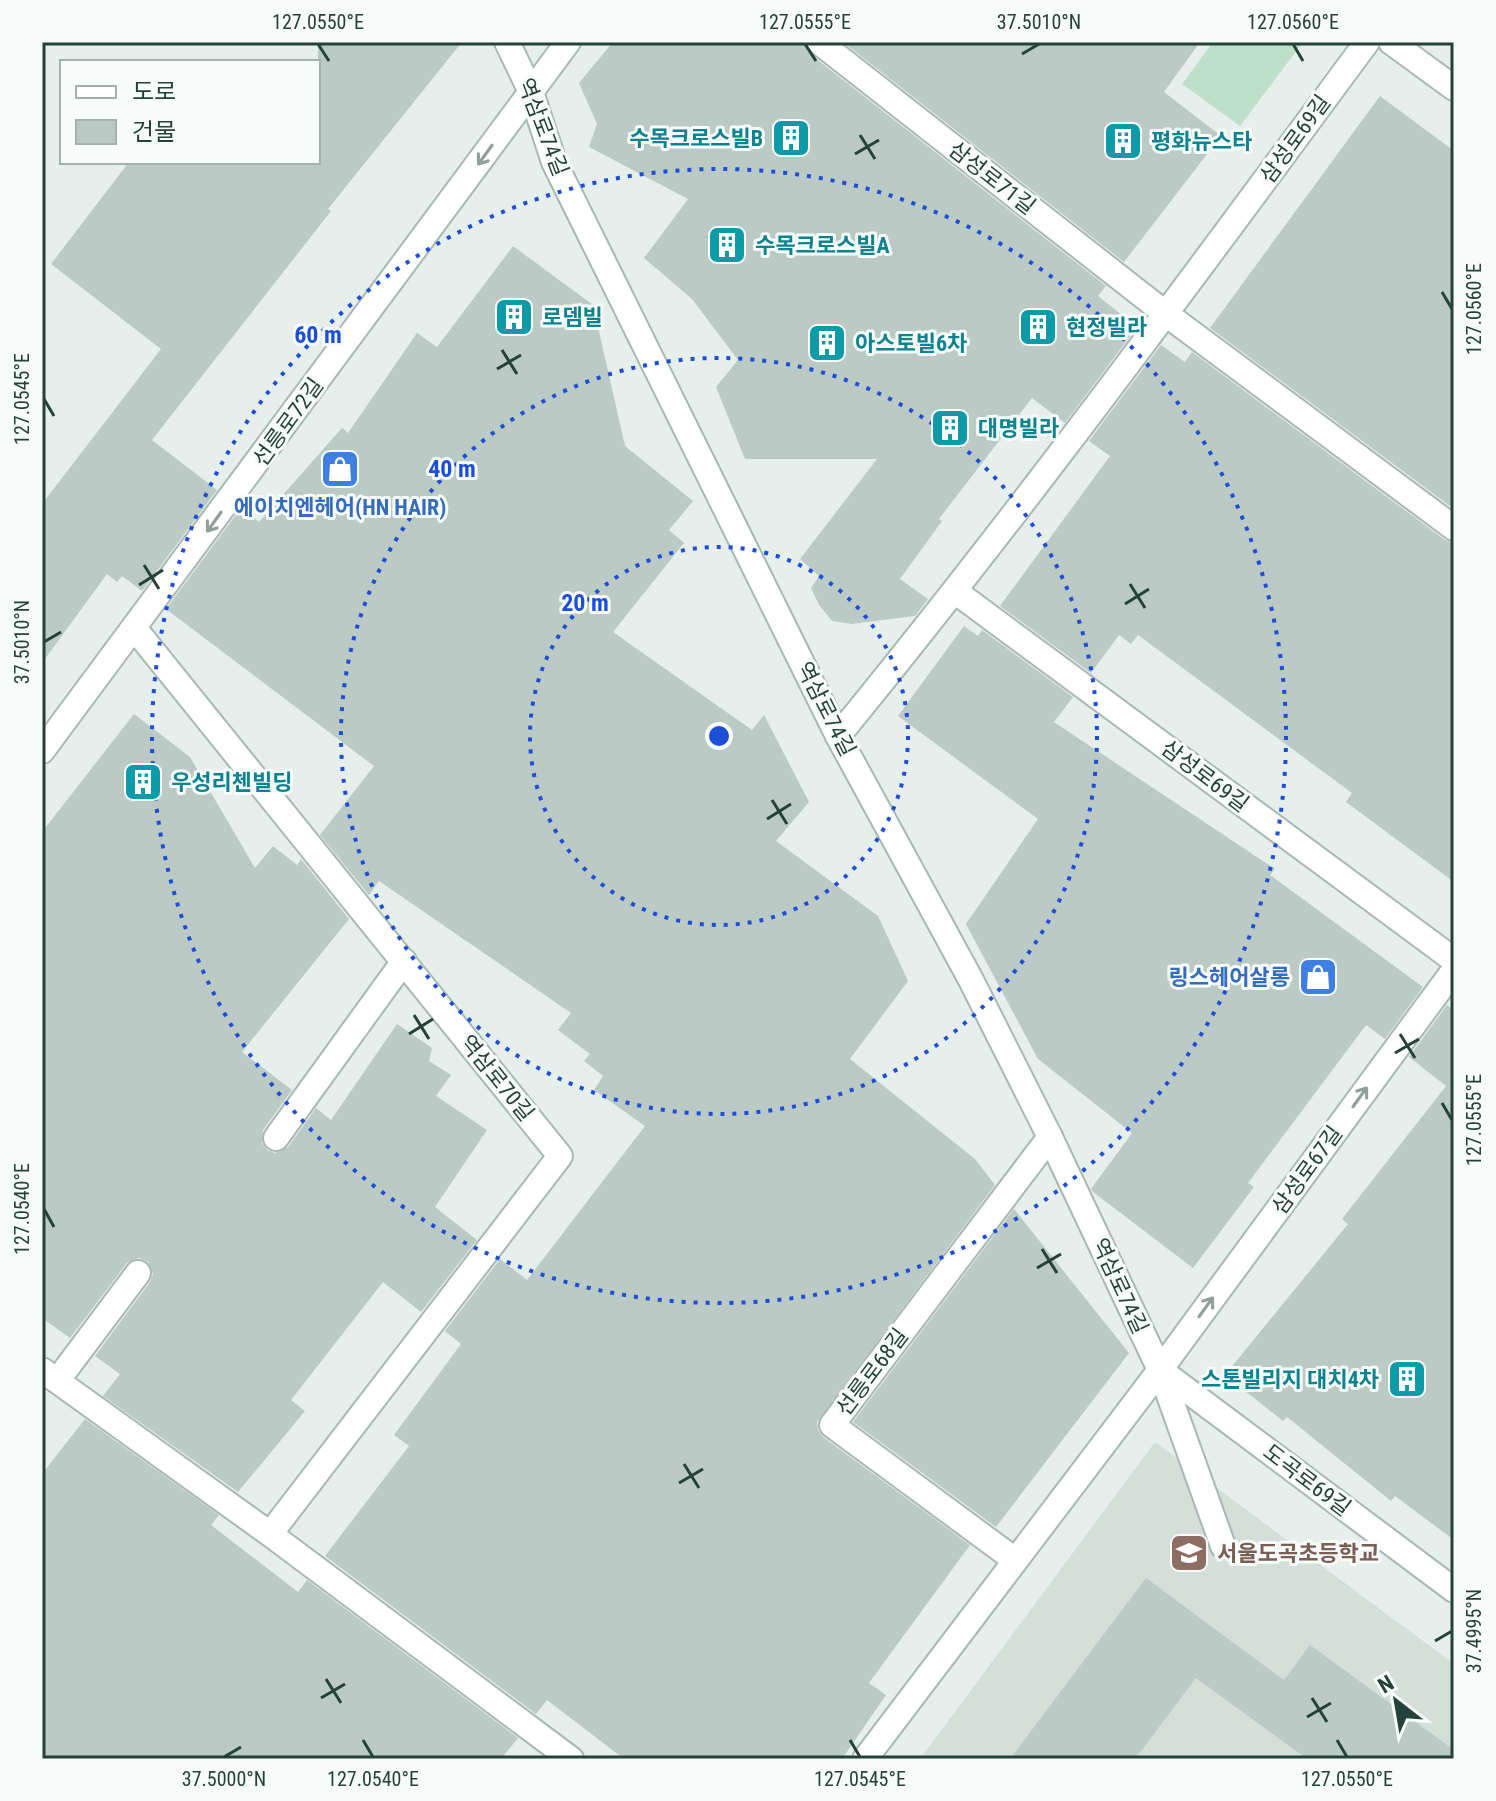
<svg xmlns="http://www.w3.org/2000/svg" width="1496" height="1801" font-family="'Roboto Condensed','Noto Sans KR',sans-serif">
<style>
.built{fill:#d4dfda}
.green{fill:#bfe0c8}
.building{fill:#bbcac4}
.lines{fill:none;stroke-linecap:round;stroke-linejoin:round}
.service-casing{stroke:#a8b8b2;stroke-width:28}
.minor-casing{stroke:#a8b8b2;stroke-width:28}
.service{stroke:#fff;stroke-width:24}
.minor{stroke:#fff;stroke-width:24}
.oneway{stroke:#92a09c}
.ticks{fill:none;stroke:#24423a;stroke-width:3}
.ring{fill:none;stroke:#1d4ed8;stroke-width:4;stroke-dasharray:4 8}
.labels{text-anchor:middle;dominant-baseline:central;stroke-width:6;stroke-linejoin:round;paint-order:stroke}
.street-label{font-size:22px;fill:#24423a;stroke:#f7fbf9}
.culture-label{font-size:22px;font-weight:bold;fill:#0d838f;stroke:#f7fbf9;text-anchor:start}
.shop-label{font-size:22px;font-weight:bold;fill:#366cbe;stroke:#f7fbf9}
.education-label{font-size:22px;font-weight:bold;fill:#785e54;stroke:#f7fbf9;text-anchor:start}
.centre{fill:#1d4ed8;stroke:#f7fbf9;stroke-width:4}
.ring-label{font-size:24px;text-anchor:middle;font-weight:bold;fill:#1d4ed8;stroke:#f7fbf9;stroke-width:6;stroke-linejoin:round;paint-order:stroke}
.neatline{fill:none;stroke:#24423a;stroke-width:3}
.ticks-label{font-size:20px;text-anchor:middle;fill:#24423a}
</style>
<rect width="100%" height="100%" fill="#e6efeb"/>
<path class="built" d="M1155 1442 1454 1664V1759H920Z"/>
<path class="green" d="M1213 42H1303L1240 126 1182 84Z"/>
<path class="building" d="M318 42H462L328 209 331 211 152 440 217 490 142 591 122 576 117 582 107 574 42 663V504L161 349 51 264 129 162H318Z
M613 42H804L810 54 1106 286 1098 296 1137 327 1065 423 1032 398 939 519 942 521 900 579 928 599 915 616 851 624 832 621 819 605 811 588 819 576 800 559 877 459H745L716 387 738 360 692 299 644 258 688 199 589 147 597 124 579 83Z
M843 42H1200L1164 92 1221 136 1124 262Z
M1380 96 1454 151V509L1210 328Z
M513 246 593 305 625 446 693 501 669 530 684 543 613 632 752 730 764 715 809 802 776 841 878 916 908 981 850 1059 975 1159 995 1185 817 1422 818 1430 823 1437 970 1545 869 1683 886 1695 842 1759H624L547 1700 536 1714 325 1556 409 1446 394 1435 461 1344 445 1331 500 1259 527 1280 645 1126 594 1090 603 1076 584 1061 590 1054 558 1030 571 1013 379 881 369 895 320 835 374 766 166 609 241 508 259 522 342 428 348 433 417 333 437 347Z
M1161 345 1185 362 1192 352 1445 540 1454 543V882L1346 802 1352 793 1138 635 1131 644 1119 635 1091 673 1000 606 1110 456 1089 441Z
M964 626 978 636 982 630 1073 697 1054 722 1275 869 1270 875 1423 987 1385 1039 1366 1025 1248 1183 1254 1187 1193 1268 1093 1192 1091 1189 1132 1133 1038 1059 966 924 1038 819 898 716Z
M134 714 190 757 255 868 273 846 297 865 301 859 349 919 242 1052 292 1090 263 1130 262 1143 267 1150 275 1153 288 1147 316 1108 331 1120 397 1024 432 1048 429 1061 451 1075 436 1096 487 1130 435 1207 477 1240 421 1312 383 1282 291 1400 305 1411 238 1492 103 1396 120 1374 95 1356 150 1282 153 1274 148 1262 139 1258 127 1263 70 1338 42 1318V832Z
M1447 1005 1454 1010V1540L1395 1496 1391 1501 1287 1417 1283 1421 1225 1375 1348 1224 1342 1219 1446 1086 1409 1057Z
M1014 1209 1129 1353 996 1527 853 1422Z
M85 1419 219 1515 211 1525 298 1592 307 1580 518 1738 501 1759H42V1474Z
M1146 1578 1284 1680 1310 1645 1454 1750V1759H1307L1196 1678 1135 1759H1010Z"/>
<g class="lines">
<g class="service-casing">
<path id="service" d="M819 42 1166 314 1454 528
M1391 42 1454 88
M956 592 1454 960
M135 629 560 1156 270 1534
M838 736C1022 511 1194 276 1367 42
M276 1138 404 961
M42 1370 270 1534 571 1759
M1160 1370 1223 1546
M57 1381 138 1273
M1015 1560 832 1425 1050 1137"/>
</g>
<g class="minor-casing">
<path id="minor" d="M507 42 531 92 554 162 838 736 971 980 1050 1137 1160 1370 1454 1590
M42 751 568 42
M865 1759 1160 1370 1454 970"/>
</g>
<use href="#service" class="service"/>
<use href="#minor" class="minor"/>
</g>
<defs><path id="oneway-shaft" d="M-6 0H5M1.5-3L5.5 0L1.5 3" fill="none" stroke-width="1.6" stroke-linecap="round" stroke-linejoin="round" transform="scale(2)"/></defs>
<g class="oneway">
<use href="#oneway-shaft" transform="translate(485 155) rotate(126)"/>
<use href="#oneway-shaft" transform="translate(214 522) rotate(126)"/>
<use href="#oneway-shaft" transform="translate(1360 1097) rotate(-54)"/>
<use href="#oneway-shaft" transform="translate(1206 1307) rotate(-54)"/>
</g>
<path class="ticks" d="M318 44 329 61M805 44 816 61M1293 44 1303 61M1022 54 1039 44M860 135 875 159M855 154 879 140M1442 292 1452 309M502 350 517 374M497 369 521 355M44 399 54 416M144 565 159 589M1130 584 1145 608M139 585 163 570M1125 604 1149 589M44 642 61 632M772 800 787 824M767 819 791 804M414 1015 429 1039M409 1034 433 1019M1400 1034 1415 1058M1395 1053 1419 1039M1442 1103 1452 1120M44 1209 54 1227M1042 1249 1057 1273M1037 1268 1061 1254M684 1464 699 1488M679 1483 703 1469M1435 1641 1452 1631M326 1679 341 1703M321 1698 345 1684M1312 1698 1327 1722M1307 1717 1331 1703M363 1740 373 1757M850 1740 860 1757M1337 1740 1347 1757M224 1757 241 1747"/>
<g class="ring">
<circle cx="719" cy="736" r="189"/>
<circle cx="719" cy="736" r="378"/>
<circle cx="719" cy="736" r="567"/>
</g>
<defs>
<g id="building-square" transform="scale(2)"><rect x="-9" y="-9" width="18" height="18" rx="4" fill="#0f9aa8" stroke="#f7fbf9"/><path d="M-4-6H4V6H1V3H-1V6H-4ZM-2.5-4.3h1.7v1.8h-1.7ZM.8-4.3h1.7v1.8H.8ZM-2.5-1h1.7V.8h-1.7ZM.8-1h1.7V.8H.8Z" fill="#fff"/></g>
<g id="shop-square" transform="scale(2)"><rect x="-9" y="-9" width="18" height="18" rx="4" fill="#3f7fe0" stroke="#f7fbf9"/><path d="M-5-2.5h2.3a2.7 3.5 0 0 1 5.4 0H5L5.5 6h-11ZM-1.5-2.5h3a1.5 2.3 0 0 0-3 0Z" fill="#fff"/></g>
<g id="school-square" transform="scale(2)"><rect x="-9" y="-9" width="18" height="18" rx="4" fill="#8d6e63" stroke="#f7fbf9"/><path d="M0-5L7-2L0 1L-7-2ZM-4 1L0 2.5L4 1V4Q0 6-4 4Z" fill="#fff"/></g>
</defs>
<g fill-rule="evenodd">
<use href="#building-square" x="791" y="138"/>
<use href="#building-square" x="1123" y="141"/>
<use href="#building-square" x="727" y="245"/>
<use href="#building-square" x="514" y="317"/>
<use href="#building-square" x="1038" y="327"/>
<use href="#building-square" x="827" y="343"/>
<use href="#building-square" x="950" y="428"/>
<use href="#shop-square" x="340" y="469"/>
<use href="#building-square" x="143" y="782"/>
<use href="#shop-square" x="1318" y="977"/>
<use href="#building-square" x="1407" y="1379"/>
<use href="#school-square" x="1189" y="1553"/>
</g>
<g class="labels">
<g class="street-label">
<text transform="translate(543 127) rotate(69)">역삼로74길</text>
<text transform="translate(1295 139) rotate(-54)">삼성로69길</text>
<text transform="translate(992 178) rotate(38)">삼성로71길</text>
<text transform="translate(288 422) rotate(-54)">선릉로72길</text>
<text transform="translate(826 709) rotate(63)">역삼로74길</text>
<text transform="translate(1205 776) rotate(37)">삼성로69길</text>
<text transform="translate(497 1078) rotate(51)">역삼로70길</text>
<text transform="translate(1307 1170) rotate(-54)">삼성로67길</text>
<text transform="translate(1120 1286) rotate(65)">역삼로74길</text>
<text transform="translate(872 1372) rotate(-53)">선릉로68길</text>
<text transform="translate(1307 1480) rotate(37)">도곡로69길</text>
</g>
<g class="culture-label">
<text x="763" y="138" text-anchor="end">수목크로스빌B</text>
<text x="1151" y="141">평화뉴스타</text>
<text x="755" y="245">수목크로스빌A</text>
<text x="542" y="317">로뎀빌</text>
<text x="1066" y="327">현정빌라</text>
<text x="855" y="343">아스토빌6차</text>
<text x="978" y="428">대명빌라</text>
<text x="171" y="782">우성리첸빌딩</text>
<text x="1379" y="1379" text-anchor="end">스톤빌리지 대치4차</text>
</g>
<g class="shop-label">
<text x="340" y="507">에이치엔헤어(HN HAIR)</text>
<text x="1290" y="977" text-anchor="end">링스헤어살롱</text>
</g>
<g class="education-label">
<text x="1217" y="1553">서울도곡초등학교</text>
</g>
</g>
<circle cx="719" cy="736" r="12" class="centre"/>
<g class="ring-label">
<text x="318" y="343">60 m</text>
<text x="452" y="477">40 m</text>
<text x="585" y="611">20 m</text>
</g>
<rect width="1496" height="1801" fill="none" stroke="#f7fbf9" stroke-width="88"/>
<rect x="60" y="60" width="260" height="104" fill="#f7fbf9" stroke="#a3b1ad" stroke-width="2"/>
<rect x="76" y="86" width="40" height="12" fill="#ffffff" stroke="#a3b1ad" stroke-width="2"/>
<text x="132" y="100" font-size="24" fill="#24423a">도로</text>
<rect x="76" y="120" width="40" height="24" fill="#bbcac4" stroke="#a3b1ad" stroke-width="2"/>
<text x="132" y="140" font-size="24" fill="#24423a">건물</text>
<g transform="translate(1396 1701) rotate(329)" stroke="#f7fbf9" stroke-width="6" paint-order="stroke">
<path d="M0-6L14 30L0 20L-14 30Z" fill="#24423a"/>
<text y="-12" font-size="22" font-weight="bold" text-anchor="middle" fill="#24423a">N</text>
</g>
<rect x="44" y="44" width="1408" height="1713" class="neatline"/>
<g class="ticks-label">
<text x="318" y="29">127.0550°E</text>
<text x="805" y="29">127.0555°E</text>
<text x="1039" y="29">37.5010°N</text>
<text x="1293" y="29">127.0560°E</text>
<text transform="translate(1474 309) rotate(-90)" y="7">127.0560°E</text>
<text transform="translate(22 399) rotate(-90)" y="7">127.0545°E</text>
<text transform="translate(22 642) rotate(-90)" y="7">37.5010°N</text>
<text transform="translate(1474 1120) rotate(-90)" y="7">127.0555°E</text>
<text transform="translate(22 1209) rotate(-90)" y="7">127.0540°E</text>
<text transform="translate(1474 1631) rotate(-90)" y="7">37.4995°N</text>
<text x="224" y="1786">37.5000°N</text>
<text x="373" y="1786">127.0540°E</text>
<text x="860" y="1786">127.0545°E</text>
<text x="1347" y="1786">127.0550°E</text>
</g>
</svg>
